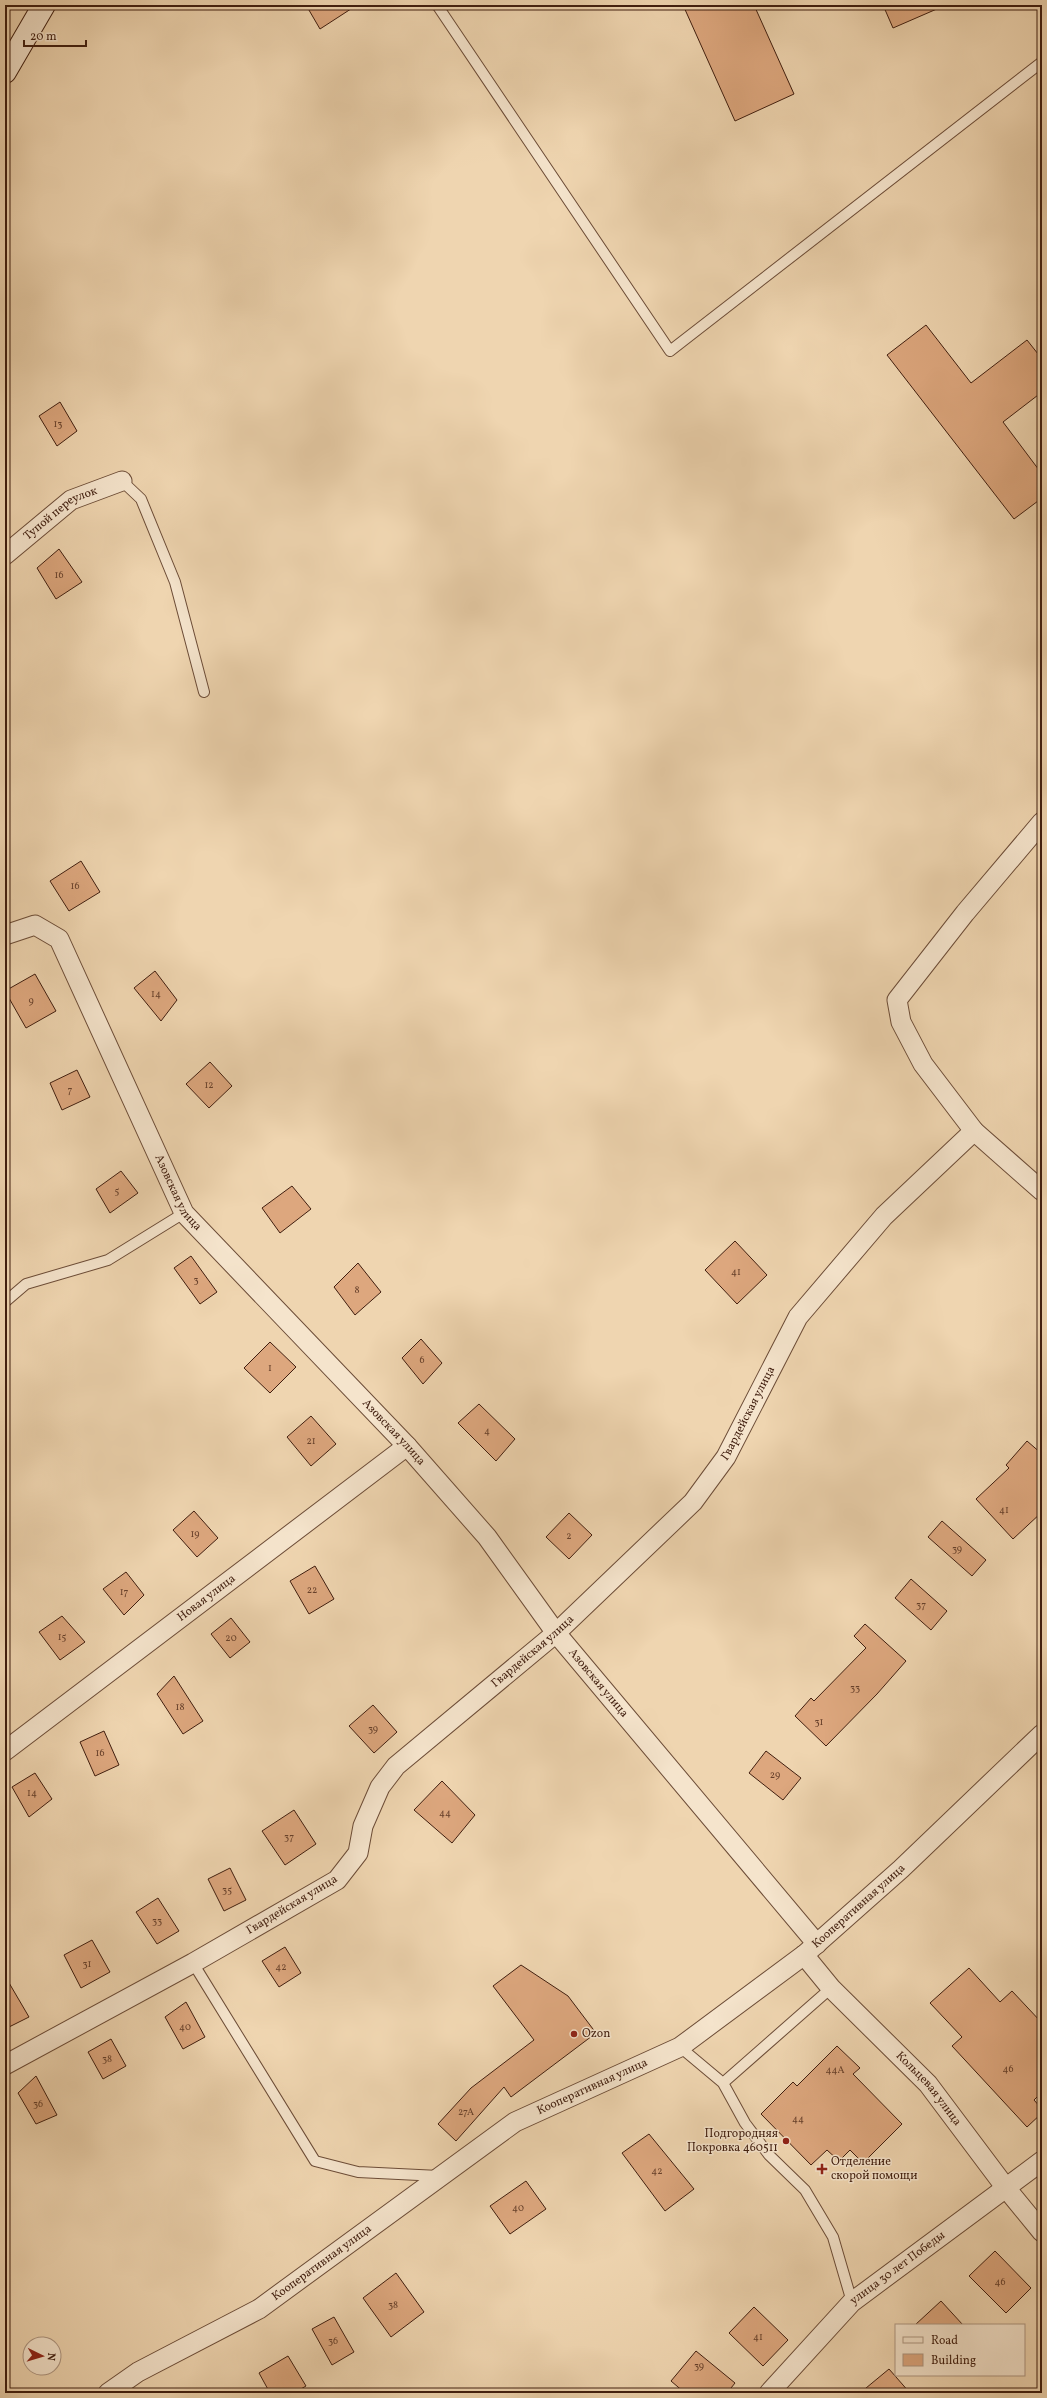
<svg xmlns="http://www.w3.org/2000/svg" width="1047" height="2398" font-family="Vollkorn,serif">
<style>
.building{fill:#dda77e;stroke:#401e0f}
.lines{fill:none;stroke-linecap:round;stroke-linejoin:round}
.lane-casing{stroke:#6c4c37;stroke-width:12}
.street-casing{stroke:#6c4c37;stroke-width:21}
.secondary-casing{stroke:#401e0f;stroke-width:24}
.lane{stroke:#f5e4cc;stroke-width:10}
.street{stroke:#f5e4cc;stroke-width:19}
.secondary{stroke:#f5e4cc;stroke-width:22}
.poi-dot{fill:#8f2418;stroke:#f5e4cc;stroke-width:1.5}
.labels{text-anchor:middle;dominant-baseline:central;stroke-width:3;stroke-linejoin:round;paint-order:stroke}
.number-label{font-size:10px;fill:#67402b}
.street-label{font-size:12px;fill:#401e0f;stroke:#f5e4cc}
.poi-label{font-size:12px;fill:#401e0f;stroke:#f5e4cc;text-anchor:start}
</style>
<rect width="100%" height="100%" fill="#efd5b0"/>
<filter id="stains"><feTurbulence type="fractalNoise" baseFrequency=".005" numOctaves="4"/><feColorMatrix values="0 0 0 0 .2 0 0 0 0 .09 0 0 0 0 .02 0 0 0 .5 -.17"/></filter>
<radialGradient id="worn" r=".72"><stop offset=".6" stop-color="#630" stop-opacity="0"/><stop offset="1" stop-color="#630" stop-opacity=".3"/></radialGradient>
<path class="building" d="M306 5H357L320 29Z
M683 5H754L794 94 735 121Z
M883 5H946L893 28Z
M926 325 971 383 1027 340 1042 359V392L1003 422 1042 474V498L1014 519 887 355Z
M60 402 77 431 57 446 39 416Z
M59 549 82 582 56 599 37 568Z
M81 861 100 892 69 911 50 881Z
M155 971 177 1000 161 1021 134 988Z
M35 974 56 1011 26 1028 5 991Z
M210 1062 232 1086 209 1108 186 1084Z
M77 1070 90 1097 62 1110 50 1083Z
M121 1171 138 1193 110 1213 96 1189Z
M292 1186 311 1209 280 1233 262 1208Z
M735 1241 767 1275 737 1304 705 1270Z
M191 1256 217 1292 200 1304 174 1268Z
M358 1263 381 1292 355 1315 334 1287Z
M421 1339 442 1363 423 1384 402 1358Z
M270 1342 296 1367 270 1393 244 1368Z
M479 1404 515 1439 496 1461 458 1423Z
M311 1416 336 1444 311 1466 287 1437Z
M1027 1441 1042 1454V1512L1013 1539 976 1499 1009 1468 1006 1465Z
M194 1511 218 1538 197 1557 173 1530Z
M569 1513 592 1535 569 1559 546 1537Z
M942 1521 986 1560 972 1576 928 1537Z
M315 1566 334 1599 309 1614 290 1581Z
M126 1572 144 1595 124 1615 103 1589Z
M911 1579 947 1611 931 1630 895 1598Z
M62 1616 85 1642 60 1660 39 1632Z
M231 1618 250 1642 230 1658 211 1634Z
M865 1624 906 1661 877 1694 826 1746 795 1716 811 1698 814 1701 866 1648 854 1636Z
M174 1676 203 1721 183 1734 157 1694Z
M373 1705 397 1732 374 1753 349 1726Z
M104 1731 119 1765 95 1776 80 1742Z
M766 1751 801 1778 783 1800 749 1773Z
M35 1773 52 1799 29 1817 12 1787Z
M442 1781 475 1815 452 1843 414 1810Z
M294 1810 316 1844 285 1865 262 1831Z
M230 1868 246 1900 224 1911 208 1879Z
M158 1898 179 1931 157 1944 136 1912Z
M92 1940 110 1972 81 1988 64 1955Z
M285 1947 301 1973 279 1987 262 1961Z
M521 1965 568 1996 596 2033 511 2097 504 2087 456 2141 438 2124 471 2088 534 2040 493 1986Z
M969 1968 1000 2002 1012 1991 1042 2023V2092L1034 2100 1042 2109V2113L1027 2127 952 2046 962 2037 930 2003Z
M5 1976 29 2017 5 2029Z
M186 2002 205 2037 183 2049 165 2017Z
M111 2039 126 2066 103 2079 88 2052Z
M837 2046 860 2068 853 2074 902 2124 863 2163 850 2150 839 2161 827 2150 811 2165 761 2114 793 2082 797 2086Z
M36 2076 57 2115 36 2124 18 2093Z
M649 2134 694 2189 665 2211 622 2153Z
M526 2181 546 2209 510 2234 490 2206Z
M995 2251 1031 2288 1006 2313 969 2276Z
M396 2273 424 2312 391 2337 363 2298Z
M941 2301 963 2325H915Z
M754 2307 788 2340 763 2366 729 2333Z
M334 2317 354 2352 332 2365 312 2329Z
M696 2351 735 2383 727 2393H685L671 2381Z
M288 2356 306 2386 294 2393H270L259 2373Z
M889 2369 910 2393H860Z"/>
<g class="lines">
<g class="lane-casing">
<path id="lane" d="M437 5 670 351 1042 62
M122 481 141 499 175 582 204 692
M5 1302 26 1284 108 1260 184 1213
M193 1963 315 2161 358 2172 439 2176
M680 2047 723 2083 745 2123 769 2155 805 2190 833 2237 852 2302
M723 2083 831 1988"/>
</g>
<g class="street-casing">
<g id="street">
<path id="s1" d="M5 555 71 500 122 481"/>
<path d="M1042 822 965 913 897 1000 901 1022 923 1064 974 1131 1042 1191"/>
<path id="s2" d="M5 935 35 925 59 939 184 1213 407 1446 487 1537 556 1633 817 1944"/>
<path id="s3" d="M5 1751 407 1446"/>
<path id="s4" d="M804 1955 831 1988 928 2084 1006 2188 1042 2232"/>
<path id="s5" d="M5 2065 193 1963 337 1880 358 1853 363 1826 380 1787 396 1766 556 1633 693 1502 726 1457 798 1317 884 1216 974 1131"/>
<path id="s6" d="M108 2393 138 2372 259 2309 515 2122 680 2047 804 1955 901 1869 1042 1734"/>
<path id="s7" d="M769 2393 852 2302 1042 2161"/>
</g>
</g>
<g class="secondary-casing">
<path id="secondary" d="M5 72 44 5"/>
</g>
<use href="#lane" class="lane"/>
<use href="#street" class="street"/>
<use href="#secondary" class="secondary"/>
</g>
<g class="poi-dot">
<circle cx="574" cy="2034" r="4"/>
<circle cx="786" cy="2141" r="4"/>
<path d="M820 2163h4v4h4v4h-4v4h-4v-4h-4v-4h4z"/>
</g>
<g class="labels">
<g class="number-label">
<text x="58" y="424">13</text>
<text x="59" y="575">16</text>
<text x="75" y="886">16</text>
<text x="156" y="994">14</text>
<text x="31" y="1001">9</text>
<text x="209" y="1085">12</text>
<text x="70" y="1090">7</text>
<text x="117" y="1191">5</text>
<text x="736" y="1272">41</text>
<text x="196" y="1280">3</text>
<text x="357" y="1290">8</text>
<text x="422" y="1360">6</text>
<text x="270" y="1368">1</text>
<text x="487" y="1431">4</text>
<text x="311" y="1441">21</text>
<text x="1004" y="1510">41</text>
<text x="195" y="1534">19</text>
<text x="569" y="1536">2</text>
<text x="957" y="1549">39</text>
<text x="312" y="1590">22</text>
<text x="124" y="1592">17</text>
<text x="921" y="1605">37</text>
<text x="62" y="1637">15</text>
<text x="231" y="1638">20</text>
<text x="855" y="1688">33</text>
<text x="180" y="1707">18</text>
<text x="819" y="1722">31</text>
<text x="373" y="1729">39</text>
<text x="100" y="1753">16</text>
<text x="775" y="1775">29</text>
<text x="32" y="1793">14</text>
<text x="445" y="1813">44</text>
<text x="289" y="1837">37</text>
<text x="227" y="1890">35</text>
<text x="157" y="1921">33</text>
<text x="87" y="1964">31</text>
<text x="281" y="1967">42</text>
<text x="185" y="2027">40</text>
<text x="107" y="2059">38</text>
<text x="1008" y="2069">46</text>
<text x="835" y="2070">44А</text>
<text x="38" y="2104">36</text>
<text x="466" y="2112">27А</text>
<text x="798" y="2119">44</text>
<text x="657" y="2171">42</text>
<text x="518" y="2208">40</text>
<text x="1000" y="2282">46</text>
<text x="393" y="2305">38</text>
<text x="758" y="2337">41</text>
<text x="333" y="2341">36</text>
<text x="699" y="2366">39</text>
</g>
<g class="street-label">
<text stroke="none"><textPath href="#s1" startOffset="70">Тупой переулок</textPath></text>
<text stroke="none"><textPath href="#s2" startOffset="340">Азовская улица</textPath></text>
<text stroke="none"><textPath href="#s5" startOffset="1013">Гвардейская улица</textPath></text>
<text stroke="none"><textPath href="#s2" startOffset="664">Азовская улица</textPath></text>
<text stroke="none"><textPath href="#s3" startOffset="253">Новая улица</textPath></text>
<text stroke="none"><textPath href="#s5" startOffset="689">Гвардейская улица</textPath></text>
<text stroke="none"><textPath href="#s2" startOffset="988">Азовская улица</textPath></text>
<text transform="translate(292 1905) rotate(-31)">Гвардейская улица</text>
<text stroke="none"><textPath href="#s6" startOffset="899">Кооперативная улица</textPath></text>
<text stroke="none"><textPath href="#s6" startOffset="575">Кооперативная улица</textPath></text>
<text stroke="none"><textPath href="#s4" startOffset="183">Кольцевая улица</textPath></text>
<text stroke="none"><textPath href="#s6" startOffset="251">Кооперативная улица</textPath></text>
<text stroke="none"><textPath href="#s7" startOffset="180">улица 30 лет Победы</textPath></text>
</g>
<g class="poi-label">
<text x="582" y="2034">Ozon</text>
<text x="778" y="2134" text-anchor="end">Подгородняя<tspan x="778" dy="14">Покровка 460511</tspan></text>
<text x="831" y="2162">Отделение<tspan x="831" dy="14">скорой помощи</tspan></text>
</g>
</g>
<rect width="1047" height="2398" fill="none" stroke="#efd5b0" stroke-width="20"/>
<rect x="6" y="6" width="1035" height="2386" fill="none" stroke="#401e0f" stroke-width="2"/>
<rect x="10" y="10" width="1027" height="2378" fill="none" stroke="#401e0f"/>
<rect x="895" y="2324" width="130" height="52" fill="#f5e4cc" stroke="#ad9580"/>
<rect x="903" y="2337" width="20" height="6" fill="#f5e4cc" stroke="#ad9580"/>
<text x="931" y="2344" font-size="12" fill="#401e0f">Road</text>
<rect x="903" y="2354" width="20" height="12" fill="#dda77e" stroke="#ad9580"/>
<text x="931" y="2364" font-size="12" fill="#401e0f">Building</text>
<g transform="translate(42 2356) rotate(95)"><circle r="19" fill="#f5e4cc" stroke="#ad9580"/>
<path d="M0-3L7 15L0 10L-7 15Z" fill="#8f2418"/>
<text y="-6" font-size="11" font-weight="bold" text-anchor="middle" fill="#401e0f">N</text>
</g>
<path d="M24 40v6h62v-6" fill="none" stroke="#401e0f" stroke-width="2"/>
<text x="30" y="40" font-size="12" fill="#401e0f" stroke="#f5e4cc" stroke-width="3" paint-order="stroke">20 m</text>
<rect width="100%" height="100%" filter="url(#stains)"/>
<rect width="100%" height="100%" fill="url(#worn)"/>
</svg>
